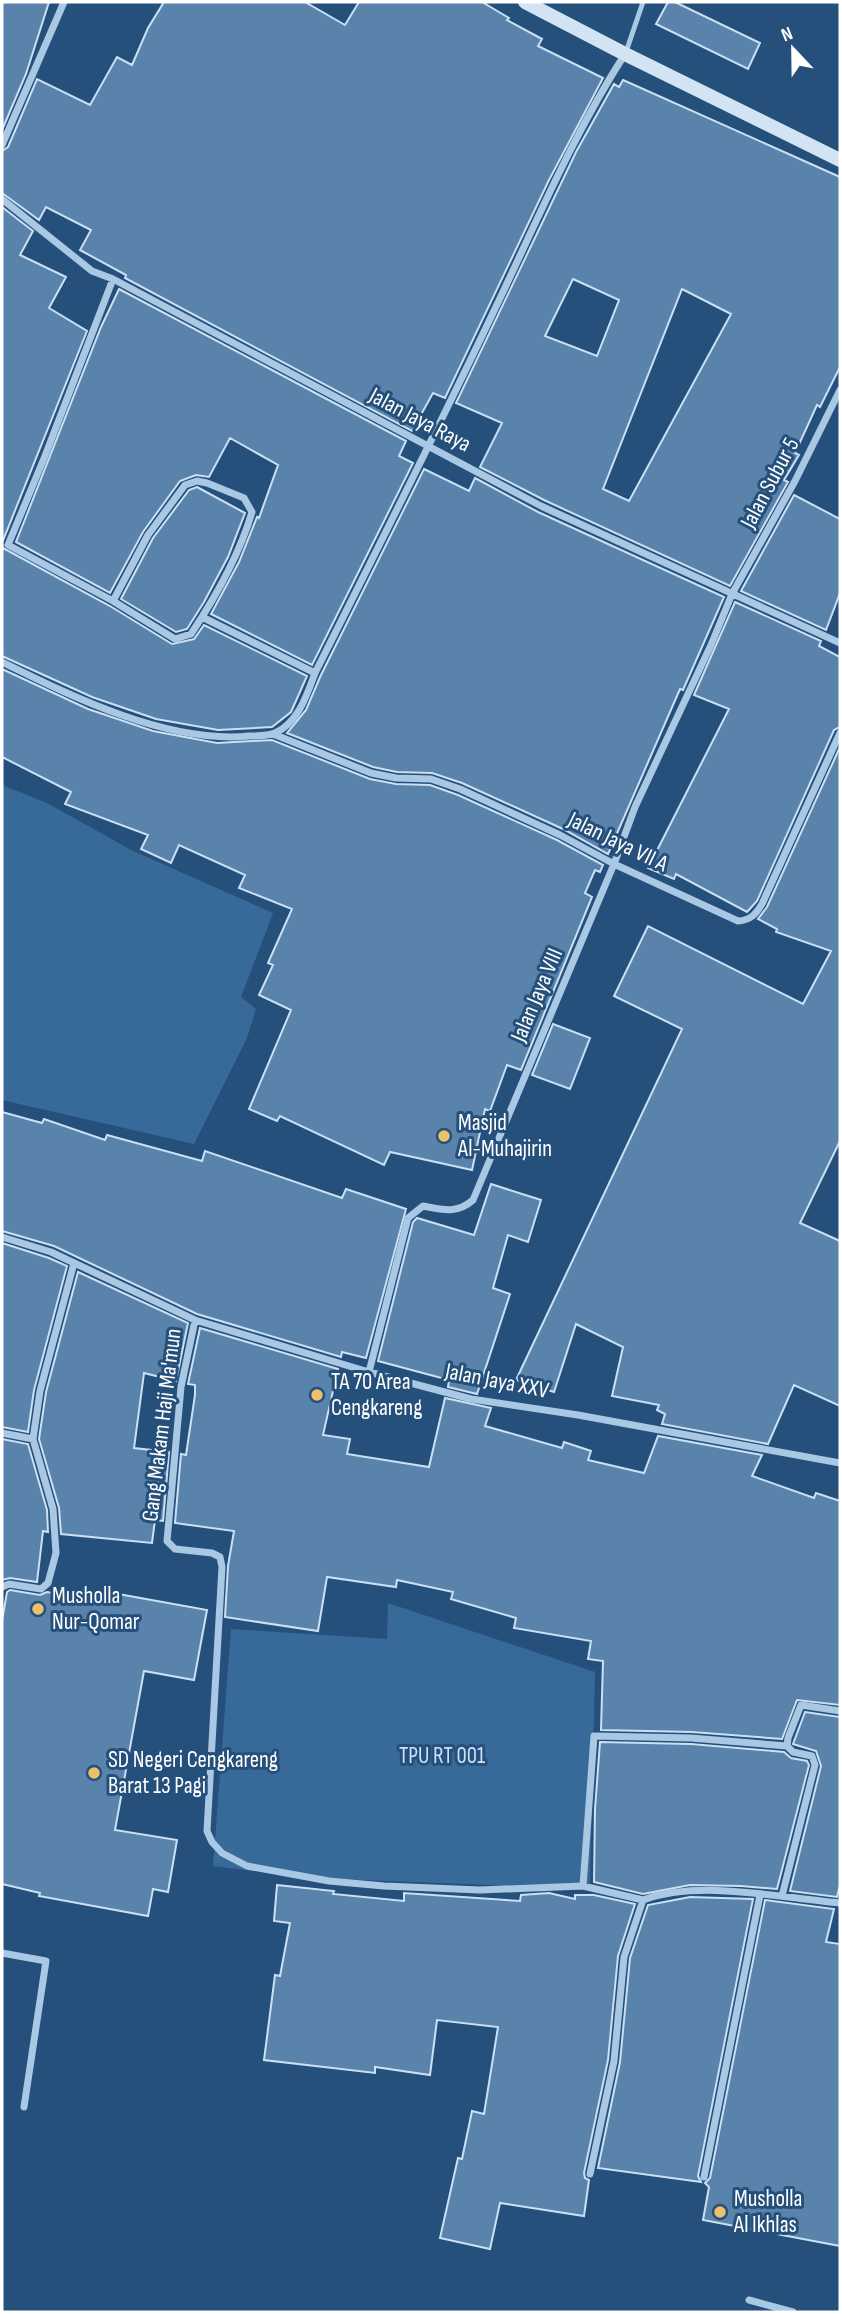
<svg xmlns="http://www.w3.org/2000/svg" width="842" height="2314" font-family="'Sofia Sans Condensed',sans-serif">
<style>
.green{fill:#386a99}
.building{fill:#5983ab;stroke:#cbe0f4;stroke-width:2;fill-rule:evenodd}
.lines{fill:none;stroke-linecap:round;stroke-linejoin:round}
.service{stroke:#a9c8e4;stroke-width:5}
.minor{stroke:#a9c8e4;stroke-width:7}
.secondary{stroke:#d2e3f4;stroke-width:14}
.poi-dot{fill:#eec06d;stroke:#25507b;stroke-width:2.5}
.labels{text-anchor:middle;dominant-baseline:central;stroke-width:6;stroke-linejoin:round;paint-order:stroke}
.street-label{font-size:23px;fill:#fff;stroke:#25507b}
.poi-label{font-size:23px;fill:#fff;stroke:#25507b;text-anchor:start}
.park-label{font-size:23px;fill:#cbe0f4;stroke:#25507b}
</style>
<rect width="100%" height="100%" fill="#25507b"/>
<path class="green" d="M2 785 47 803 131 850 273 913 241 997 256 1009 247 1038 194 1144 2 1100Z
M388 1603 595 1672 590 1889 312 1878 213 1866 231 1629 387 1639Z"/>
<path class="building" d="M2 2H49L26 74 2 130Z
M164 2H305L345 25 359 2H482L509 18 507 20 542 39 538 46 603 78 549 180 445 398 433 393 412 431 125 278 126 275 80 250 91 230 46 207 39 220 2 193V151L8 147 37 79 90 105 117 57 132 65 148 28Z
M668 2H675L760 43 748 69 656 24Z
M623 80 840 177V367L820 407 817 405 795 453 799 455 784 480 788 482 730 586 544 500 480 467 502 423 456 403 576 152 614 84 619 87ZM573 279 619 300 597 356 545 336ZM682 289 731 314 629 501 603 489Z
M2 207 33 231 20 255 66 277 49 308 87 331 2 543 3 548 110 606 172 644 194 639 204 625 307 676 291 712 272 727 218 730 156 719 92 697 2 656Z
M119 289 406 441 399 456 413 463 312 665 211 614 239 562 257 517 259 518 278 465 230 438 209 477 196 475 180 481 143 532 110 593 16 542 101 327Z
M424 469 469 491 475 478 538 512 724 597 683 690 680 689 608 854 563 829 462 783 432 773 397 772 373 767 287 733 306 710 321 675Z
M197 487 245 513 228 557 204 602 187 629 176 632 121 599 153 538 189 490Z
M794 495 840 519V593L826 630 741 591Z
M735 602 821 641 819 646 840 657V727L834 730 757 901 747 912 676 874 674 879 648 868 729 709 694 695Z
M2 669 88 709 153 731 217 743 272 740 370 779 396 784 430 785 458 795 557 840 603 865 600 872 595 870 585 893 592 897 521 1070 507 1065 490 1111 485 1109 472 1170 390 1152 384 1165 280 1116 277 1121 249 1109 291 1010 259 995 273 965 268 963 292 909 239 888 245 875 179 845 171 863 141 849 148 835 65 804 71 792 2 757Z
M840 747V1141L800 1223 840 1241V1406L794 1385 768 1444 662 1424 665 1414 657 1410 659 1405 612 1396 623 1347 576 1324 554 1392 516 1380 682 1029 614 996 648 926 803 1004 831 951 776 932 777 929 758 919 767 907Z
M553 1024 590 1038 570 1089 532 1075Z
M2 1112 42 1123 44 1119 105 1140 107 1135 202 1161 205 1151 342 1198 346 1189 406 1209 366 1358 342 1352 341 1357 197 1314 54 1246 2 1231Z
M491 1184 541 1200 528 1242 508 1235 493 1288 510 1294 477 1394 448 1387 449 1380 378 1361 413 1222 417 1218 474 1235Z
M2 1243 49 1258 67 1266 34 1390 28 1432 2 1427Z
M78 1272 188 1323 176 1381 144 1373 134 1448 169 1452 163 1521 155 1520 152 1543 61 1534 59 1508 39 1439 46 1392Z
M200 1328 338 1369 323 1435 350 1439 347 1454 429 1467 445 1398 491 1408 485 1426 562 1448 564 1442 591 1451 588 1460 644 1473 658 1436 762 1455 752 1476 814 1498 816 1493 840 1501V1705L797 1700 782 1739 692 1732 601 1730 603 1661 588 1659 591 1641 514 1628 516 1618 451 1599 453 1592 397 1580 396 1587 327 1577 318 1631 225 1617 228 1566 234 1531 175 1523 181 1454 186 1455 195 1395V1385L188 1384Z
M2 1439 28 1444 47 1510 48 1532 43 1531 37 1582 10 1578 2 1580Z
M10 1590 40 1595 47 1592 94 1600 96 1590 207 1610 194 1680 144 1671 115 1830 177 1840 168 1892 153 1889 148 1916 39 1896 40 1893 2 1884V1621L7 1592Z
M805 1712 840 1717V1885L837 1897 790 1891 821 1766 816 1751 793 1744Z
M600 1742 691 1744 784 1752 791 1758 807 1761 809 1765 777 1889 741 1886 690 1885 643 1894 594 1882 595 1809Z
M277 1885 334 1891 333 1894 404 1901V1893L520 1901 521 1895 549 1893 575 1899V1895H594L635 1904 618 1956 608 2060 584 2173 585 2178 589 2180 584 2216 500 2203 490 2249 440 2238 458 2158 462 2159 472 2111 484 2114 498 2027 437 2020 430 2075 375 2067V2073L264 2060 275 1975 280 1976 290 1923 274 1921Z
M690 1897 753 1899 698 2176 701 2182 598 2168 620 2062 630 1958 648 1905Z
M765 1900 834 1909 826 1942 840 1944V2246L703 2220 709 2187 705 2183 710 2178Z"/>
<g class="lines">
<path class="service" d="M626 52 643 2"/>
<path class="minor" d="M2 145 64 2
M2 199 92 271 113 279 541 506 840 643
M113 601 148 535 185 485 197 481 207 483 244 498 252 512C240 553 215 598 191 634L175 639 113 601 8 545 45 456 113 279
M202 617 315 673
M2 662C73 697 168 744 249 736 257 736 268 736 275 733 298 723 307 695 315 673 375 554 435 435 492 315 534 228 572 136 625 54
M273 734 371 773 396 778 431 779 460 789 560 835 614 864 738 921C751 920 756 914 762 904L840 733
M2 1237 51 1252 195 1320 369 1372 471 1399 578 1415 840 1463
M195 1320 181 1387 167 1541 175 1549 212 1553 220 1557 222 1567 207 1831 212 1842 222 1853 247 1866 329 1881 384 1886 480 1890 583 1886 643 1900
M369 1372 408 1218 423 1206C443 1210 457 1214 473 1200L614 864 635 807 711 645 732 594 795 481 840 390
M2 1433 33 1439
M2 1587 9 1584 41 1589 48 1583 56 1553 53 1509 33 1439 40 1391 74 1263
M583 1886 594 1736 691 1738 787 1746
M782 1896 815 1765 812 1756 793 1752 787 1746 788 1738 801 1705 840 1711
M2 1953 46 1961 24 2107
M590 2174 614 2061 624 1957 643 1900C701 1879 780 1898 840 1903
M704 2177 760 1895
M749 2300 793 2312"/>
<path class="secondary" d="M525 2 625 54 840 160"/>
</g>
<g class="poi-dot">
<circle cx="444" cy="1136" r="7"/>
<circle cx="317" cy="1395" r="7"/>
<circle cx="38" cy="1609" r="7"/>
<circle cx="94" cy="1773" r="7"/>
<circle cx="720" cy="2212" r="7"/>
</g>
<g class="labels">
<g class="street-label">
<text transform="translate(420 420) rotate(28)">Jalan Jaya Raya</text>
<text transform="translate(770 483) rotate(-62)">Jalan Subur 5</text>
<text transform="translate(618 842) rotate(26)">Jalan Jaya VII A</text>
<text transform="translate(537 995) rotate(-67)">Jalan Jaya VIII</text>
<text transform="translate(497 1381) rotate(11)">Jalan Jaya XXV</text>
<text transform="translate(162 1425) rotate(-83)">Gang Makam Haji Ma'mun</text>
</g>
<g class="poi-label">
<text x="458" y="1123">Masjid<tspan x="458" dy="26">Al-Muhajirin</tspan></text>
<text x="331" y="1382">TA 70 Area<tspan x="331" dy="26">Cengkareng</tspan></text>
<text x="52" y="1596">Musholla<tspan x="52" dy="26">Nur-Qomar</tspan></text>
<text x="108" y="1760">SD Negeri Cengkareng<tspan x="108" dy="26">Barat 13 Pagi</tspan></text>
<text x="734" y="2199">Musholla<tspan x="734" dy="26">Al Ikhlas</tspan></text>
</g>
<g class="park-label">
<text x="442" y="1756">TPU RT 001</text>
</g>
</g>
<rect width="842" height="2314" fill="none" stroke="#ffffff" stroke-width="7"/>
<g transform="translate(793 49) rotate(338)" stroke="#25507b" stroke-width="5" paint-order="stroke">
<path d="M0-5L12 26L0 18L-12 26Z" fill="#ffffff"/>
<text y="-10" font-size="19" font-weight="bold" text-anchor="middle" fill="#ffffff">N</text>
</g>
</svg>
